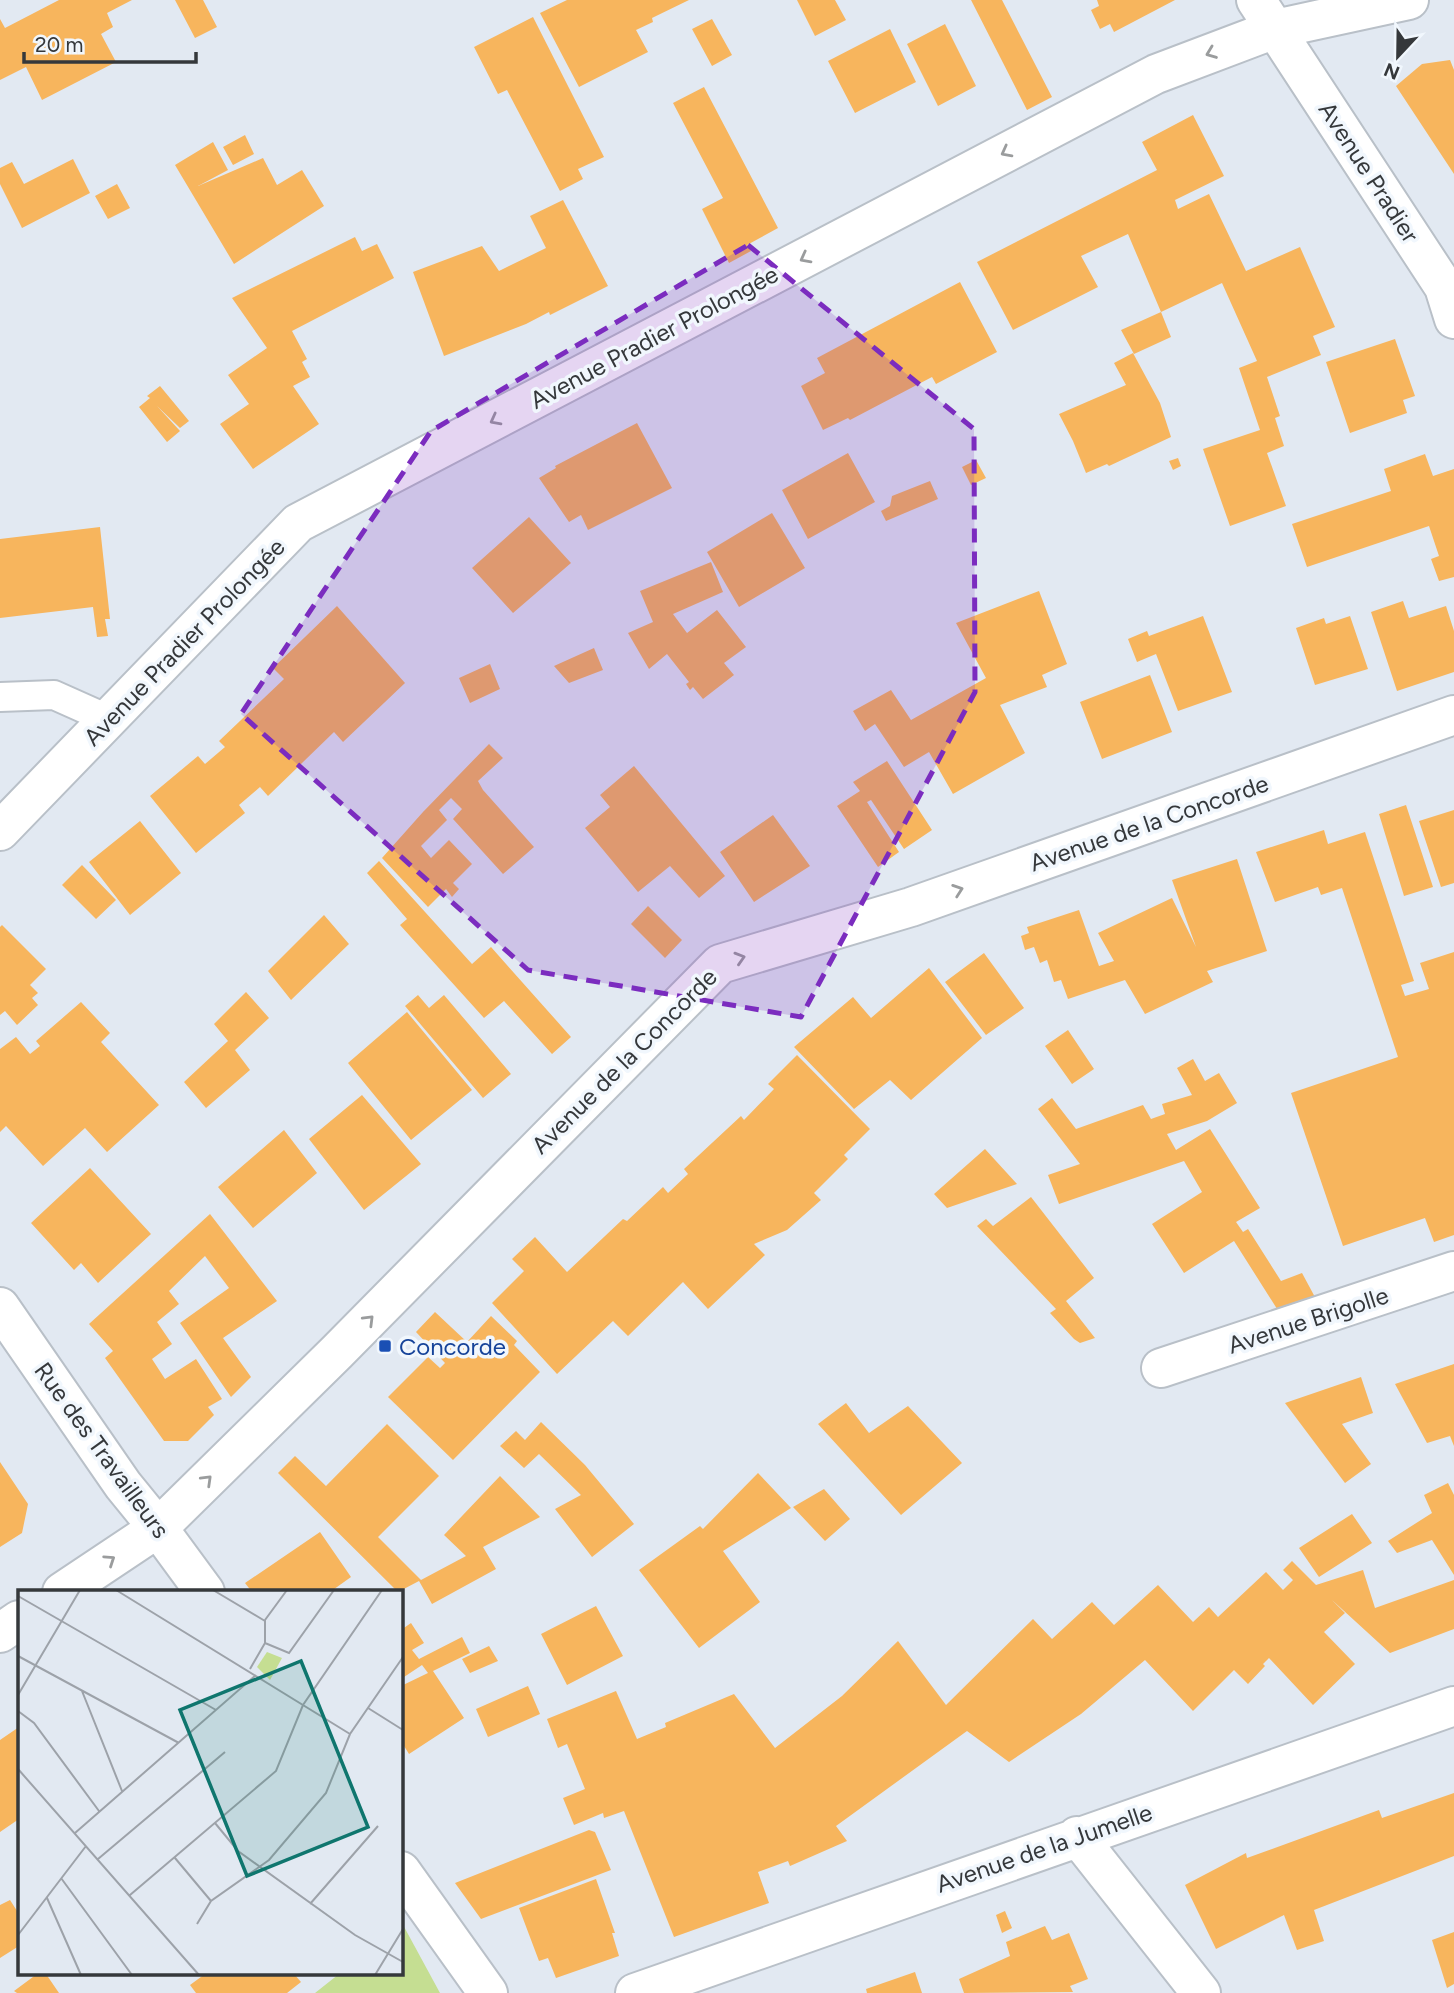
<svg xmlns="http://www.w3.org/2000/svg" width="1454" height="1993" font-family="Figtree,sans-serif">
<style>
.green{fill:#c5de92}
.building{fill:#f7b55d}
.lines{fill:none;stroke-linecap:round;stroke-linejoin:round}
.service-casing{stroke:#b9c0c8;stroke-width:32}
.minor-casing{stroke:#b9c0c8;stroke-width:42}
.service{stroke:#fff;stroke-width:28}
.minor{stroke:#fff;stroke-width:38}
.oneway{stroke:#9a9c9d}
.marked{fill:#7b2cbf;fill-opacity:0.2;stroke:#7b2cbf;stroke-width:5;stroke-dasharray:14 9;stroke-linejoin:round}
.transit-dot{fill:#1a4fb4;stroke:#f1f7fd;stroke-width:2.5}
.labels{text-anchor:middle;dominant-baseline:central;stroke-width:7;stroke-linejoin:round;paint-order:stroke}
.street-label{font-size:24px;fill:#35383b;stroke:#f1f7fd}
.transit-label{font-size:24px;fill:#164399;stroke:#f1f7fd;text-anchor:start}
.inset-road{fill:none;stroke:#9da2a9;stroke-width:2}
.view{fill:#0f766e;fill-opacity:0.15;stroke:#0f766e;stroke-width:3.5}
.inset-edge{fill:none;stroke:#35383b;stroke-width:3.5}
</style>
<rect width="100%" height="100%" fill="#e2e9f2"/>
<path class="green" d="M402 1923 440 1993H315L339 1974H401Z"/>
<path class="building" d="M59 0H132L107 13 113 27 101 34 116 62 42 100 26 67 0 80V19L5 28Z
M175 0H203L217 27 195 38Z
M567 0H689L652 18 653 22 636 30 648 52 579 87 540 13Z
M797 0H835L846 20 815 36Z
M971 0H1002L1052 97 1027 110Z
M1097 0H1175L1114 32 1110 24 1100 29 1091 10 1099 6Z
M533 17 604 157 578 169 583 179 560 191 507 90 498 94 474 47Z
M712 19 732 55 712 66 692 29Z
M945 24 976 86 938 106 907 44Z
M890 29 916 82 855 113 828 61Z
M1450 60 1454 70V174L1396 86 1422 64Z
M704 87 778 228 747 245 751 251 729 263 702 209 723 198 673 103Z
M1193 115 1224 176 1175 200 1178 209 1209 194 1246 271 1300 247 1335 327 1313 336 1321 355 1267 377 1280 416 1275 418 1284 446 1267 453 1286 506 1230 526 1203 449 1260 430 1239 368 1257 361 1222 283 1161 312 1171 337 1134 354 1121 330 1161 312 1128 234 1081 256 1098 287 1013 330 977 262 1157 170 1142 142Z
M245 135 254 154 233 165 223 147Z
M213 142 228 170 198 186 263 158 277 185 302 170 324 206 234 264 175 165Z
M73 159 90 193 22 228 0 184V168L12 162 24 184Z
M117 184 130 208 108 219 95 196Z
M563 200 608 286 550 315 549 312 526 324 444 356 413 272 482 246 499 271 546 248 530 216Z
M355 237 362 251 377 244 394 278 292 331 307 359 302 362 310 377 293 386 319 424 253 469 220 424 249 404 228 375 267 348 232 298Z
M960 282 997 352 936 384 932 377 850 420 848 418 823 430 801 386 825 373 817 358Z
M1395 339 1415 396 1403 400 1407 413 1350 433 1326 362Z
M1133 353 1160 403 1171 437 1109 466 1107 464 1086 473 1073 441 1059 414 1126 385 1114 363Z
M160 386 189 421 180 428 157 406 180 431 167 442 139 407 150 398 147 396Z
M637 423 672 488 588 530 581 515 569 522 539 478 556 468 555 466Z
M848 453 875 502 808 539 782 490Z
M1425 454 1433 476 1454 469V577L1439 581 1431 559 1439 556 1429 526 1307 567 1292 524 1391 491 1384 469Z
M1178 458 1181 466 1173 470 1169 461Z
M976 460 986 478 971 485 962 467Z
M930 481 938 499 886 521 881 511 890 506 892 496Z
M772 513 805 568 739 607 707 552Z
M529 517 571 563 513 613 472 568Z
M100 527 110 619H105L108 636 97 637 93 607 0 618V539Z
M711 562 723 592 673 614 687 633 717 610 746 647 724 663 734 675 703 699 693 687 690 690 686 684 689 682 667 654 649 669 628 633 653 622 640 591Z
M1039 591 1067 664 1042 675 1047 687 1000 705 1025 753 953 794 929 752 904 767 875 724 865 731 853 711 891 690 911 720 986 678 956 623Z
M1403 601 1409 618 1446 606 1454 631V672L1397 691 1371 612Z
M337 606 405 683 343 742 334 732 268 796 260 787 239 805 245 813 196 853 150 796 198 756 205 764 225 747 219 741 284 679 273 668Z
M1203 616 1232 692 1178 711 1156 654 1137 662 1128 639 1147 631 1149 636Z
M1350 616 1368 669 1315 685 1296 628 1324 618 1326 624Z
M594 648 603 670 569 683 554 666Z
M490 664 500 689 470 703 459 678Z
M1150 675 1172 732 1102 759 1080 702Z
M489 744 503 758 478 781 483 790 534 847 503 874 453 819 462 809 451 798 439 810 447 820 421 846 431 858 449 840 472 864 453 883 459 889 452 897 446 889 428 907 382 858 423 812Z
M887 761 932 830 904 849 871 800 867 802 899 852 878 867 837 806 860 791 853 782Z
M634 766 725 876 699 898 670 866 638 892 585 828 610 807 600 795Z
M1406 805 1433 887 1404 896 1379 814Z
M1454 810V883L1441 887 1419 821Z
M773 815 810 866 754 902 720 852Z
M140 821 181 873 130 915 89 862Z
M1324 830 1328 844 1365 832 1414 981 1401 985 1405 996 1429 989 1420 963 1454 952V1235L1434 1242 1425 1218 1343 1246 1291 1093 1398 1057 1342 888 1321 895 1318 887 1275 902 1256 852Z
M1237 859 1267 951 1207 971 1213 982 1145 1014 1125 980 1068 999 1061 980 1054 982 1047 960 1040 963 1034 947 1025 950 1021 936 1029 933 1027 927 1079 910 1099 966 1114 961 1098 933 1172 898 1196 947 1172 880Z
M379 861 472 964 491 947 571 1037 552 1054 504 1001 484 1018 400 925 407 919 367 873Z
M82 865 116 900 96 919 62 885Z
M648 906 682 940 665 958 631 924Z
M324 915 349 944 291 1000 268 971Z
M2 925 46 969 30 985 38 993 32 998 38 1005 17 1025 5 1011 0 1015V927Z
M984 953 1024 1008 986 1035 945 982Z
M929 968 982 1038 911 1100 890 1080 854 1109 794 1047 853 997 871 1018Z
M246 992 269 1018 235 1050 250 1070 206 1108 184 1082 228 1041 214 1024Z
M418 995 429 1008 444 995 511 1074 483 1098 405 1006Z
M81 1002 110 1033 101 1042 159 1105 107 1152 85 1128 43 1166 6 1126 0 1132V1049L16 1037 30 1054 40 1046 36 1041Z
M407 1012 472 1090 411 1140 348 1063Z
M1068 1030 1094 1069 1072 1084 1045 1046Z
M797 1055 870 1129 844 1155 848 1159 814 1193 821 1200 787 1230 754 1244 765 1255 708 1309 683 1282 628 1336 613 1321 557 1374 492 1303 524 1271 512 1259 535 1237 567 1272 623 1219 627 1221 663 1187 668 1193 688 1174 684 1169 741 1116 744 1120 774 1089 768 1084Z
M1193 1059 1205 1081 1219 1073 1237 1103 1207 1121 1167 1134 1176 1150 1210 1129 1260 1208 1236 1222 1243 1232 1248 1229 1281 1281 1302 1273 1316 1299 1279 1312 1234 1241 1184 1273 1152 1224 1202 1192 1184 1161 1059 1204 1048 1175 1080 1164 1038 1109 1052 1098 1076 1129 1143 1105 1151 1119 1165 1114 1162 1104 1192 1095 1177 1068Z
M362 1095 421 1164 364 1210 309 1139Z
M284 1130 317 1173 253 1228 218 1187Z
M985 1149 1017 1184 947 1208 934 1194Z
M90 1168 151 1234 98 1283 81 1263 74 1270 31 1223Z
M1031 1197 1094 1278 1066 1301 1095 1338 1080 1343 1074 1339 1050 1313 1056 1309 977 1226 986 1219 993 1226Z
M210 1214 277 1301 223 1338 251 1377 231 1397 180 1323 229 1288 205 1256 169 1291 179 1304 157 1322 172 1344 152 1359 165 1379 196 1359 222 1399 208 1407 214 1415 188 1441H164L105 1358 113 1351 89 1324Z
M435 1312 467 1342 491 1316 517 1341 514 1345 540 1372 453 1460 388 1397 428 1357 440 1368 445 1363 416 1332Z
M1454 1364V1446L1450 1436 1427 1443 1395 1384Z
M1361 1377 1373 1413 1342 1424 1371 1464 1345 1483 1285 1403Z
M846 1403 869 1433 908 1406 962 1463 901 1515 818 1424Z
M541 1422 585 1465 634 1524 592 1557 555 1509 581 1495 539 1454 524 1468 500 1446 516 1431 525 1440Z
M387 1424 439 1476 378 1537 421 1580 466 1556 444 1535 500 1476 540 1517 483 1547 496 1569 432 1604 419 1581 398 1592 278 1473 295 1456 326 1486Z
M0 1462 28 1504 22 1533 0 1547Z
M758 1473 791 1508 723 1551 760 1602 699 1648 639 1570 700 1526 703 1529Z
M1448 1483 1454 1495V1575L1432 1540 1397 1553 1388 1541 1432 1513 1424 1495Z
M824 1489 850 1519 825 1541 793 1507Z
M1352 1514 1372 1543 1319 1577 1299 1548Z
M320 1532 351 1577 330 1592H252L245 1583Z
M1292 1561 1316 1585 1363 1570 1375 1608 1454 1580V1629L1390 1653 1332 1600 1345 1613 1324 1632 1355 1664 1313 1705 1269 1658 1263 1664 1265 1666 1248 1684 1234 1670 1193 1711 1145 1660 1081 1714 1009 1762 967 1731 836 1826 847 1841 790 1866 788 1861 758 1872 769 1903 674 1937 624 1811 604 1818 603 1813 574 1825 563 1798 585 1789 567 1744 558 1748 547 1719 616 1691 637 1739 666 1727 665 1723 734 1694 775 1748 842 1696 898 1641 946 1705 1033 1619 1052 1639 1092 1602 1114 1625 1158 1585 1193 1622 1209 1607 1218 1617 1266 1572 1283 1590 1293 1580 1283 1570Z
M596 1606 623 1656 567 1685 541 1634Z
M411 1623 424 1643 412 1650 419 1659 462 1637 470 1653 433 1671 464 1718 409 1754 401 1741V1686L428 1673 422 1665 401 1679V1630Z
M489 1646 498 1661 470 1673 462 1659Z
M528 1686 540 1714 488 1737 476 1709Z
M19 1727V1819L0 1832V1740Z
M1454 1793V1856L1314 1910 1324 1941 1297 1950 1284 1915 1216 1949 1185 1885 1246 1853 1247 1858 1379 1810 1382 1818Z
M589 1830 595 1832 611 1870 481 1919 455 1883Z
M596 1879 615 1933H612L619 1956 556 1978 548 1958 539 1961 519 1908Z
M10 1900 19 1914V1946L0 1958V1905Z
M1005 1911 1012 1928 1002 1933 996 1915Z
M1045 1926 1052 1940 1069 1933 1088 1979 1070 1986 1073 1992 964 1993 959 1979 1010 1956 1006 1942Z
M1454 1932V1984L1447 1988 1432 1940Z
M915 1972 922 1993H867L866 1989Z
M37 1974H46L59 1993H17L14 1991Z
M205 1974H294L301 1982 287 1993H196L190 1985Z"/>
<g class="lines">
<g class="service-casing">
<path id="service" d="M0 697 54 695 110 720"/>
</g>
<g class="minor-casing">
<path id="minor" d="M1256 0 1444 287 1454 319
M0 831 298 523 1156 74 1275 29 1409 0
M0 1307 123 1485 158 1528 205 1592
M1161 1368 1454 1271
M62 1592 158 1528 337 1352 720 964 911 907 1454 715
M0 1633 19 1620
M1077 1836 1201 1993
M401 1871 488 1993
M635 1993 1454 1706"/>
</g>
<use href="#service" class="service"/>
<use href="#minor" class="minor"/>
</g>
<defs><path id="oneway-chevron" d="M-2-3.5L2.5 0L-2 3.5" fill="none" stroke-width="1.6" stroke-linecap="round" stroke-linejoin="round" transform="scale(1.75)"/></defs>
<g class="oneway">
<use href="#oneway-chevron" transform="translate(1211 53) rotate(159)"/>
<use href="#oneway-chevron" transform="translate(1006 152) rotate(152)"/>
<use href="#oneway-chevron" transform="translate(805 258) rotate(152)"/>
<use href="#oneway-chevron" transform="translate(495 420) rotate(152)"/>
<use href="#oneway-chevron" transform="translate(958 890) rotate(-19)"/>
<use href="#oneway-chevron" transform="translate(740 958) rotate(-17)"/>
<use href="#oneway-chevron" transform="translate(369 1320) rotate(-45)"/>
<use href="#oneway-chevron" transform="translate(207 1480) rotate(-44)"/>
<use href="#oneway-chevron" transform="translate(110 1560) rotate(-34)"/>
</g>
<path class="marked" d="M748 245 974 429 975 692 801 1017 528 970 241 714 431 431Z"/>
<rect class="transit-dot" x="378" y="1339" width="14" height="14" rx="3.5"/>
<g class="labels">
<g class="street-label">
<text transform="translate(1369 172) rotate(57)">Avenue Pradier</text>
<text transform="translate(654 337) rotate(-28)">Avenue Pradier Prolongée</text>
<text transform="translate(184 642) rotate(-46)">Avenue Pradier Prolongée</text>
<text transform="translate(1149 823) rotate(-19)">Avenue de la Concorde</text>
<text transform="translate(624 1061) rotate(-45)">Avenue de la Concorde</text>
<text transform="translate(1308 1320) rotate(-18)">Avenue Brigolle</text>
<text transform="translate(102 1450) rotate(54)">Rue des Travailleurs</text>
<text transform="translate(1044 1848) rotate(-19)">Avenue de la Jumelle</text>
</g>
<g class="transit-label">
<text x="399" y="1346">Concorde</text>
</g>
</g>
<g transform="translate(18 1590)">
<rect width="385" height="385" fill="#e2e9f2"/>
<path d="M249 62 264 68 252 90 239 77Z" fill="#c5de92"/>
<path class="inset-road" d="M98 0 332 144M195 0 247 31M0 6 198 120M247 53 271 63 316 0M247 53V30L269 0M0 66 161 153M232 79 247 53M64 101 104 201M0 105 62 0M350 118 385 140M0 121 16 133 81 221M0 179 181 385M197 233 220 261 337 345 385 372M57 243 238 85M157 268 193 311M80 269 207 162M43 288 114 385M112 305 258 181 285 115 364 0M29 308 63 385M292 314 360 236M179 334 193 311 251 270 308 203 332 144 385 67M0 345 68 256M357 385 385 339"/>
<path class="view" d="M283 71 350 237 229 286 162 120Z"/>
<rect width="385" height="385" class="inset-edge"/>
</g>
<g transform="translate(1398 56) rotate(202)" stroke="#f1f7fd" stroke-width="5" paint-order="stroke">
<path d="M0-5L12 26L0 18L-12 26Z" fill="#35383b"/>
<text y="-10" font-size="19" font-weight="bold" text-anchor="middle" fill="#35383b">N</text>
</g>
<path d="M24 52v10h172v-10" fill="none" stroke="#35383b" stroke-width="3.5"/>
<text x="35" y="52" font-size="21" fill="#35383b" stroke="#f1f7fd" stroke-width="5" paint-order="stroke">20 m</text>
</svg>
